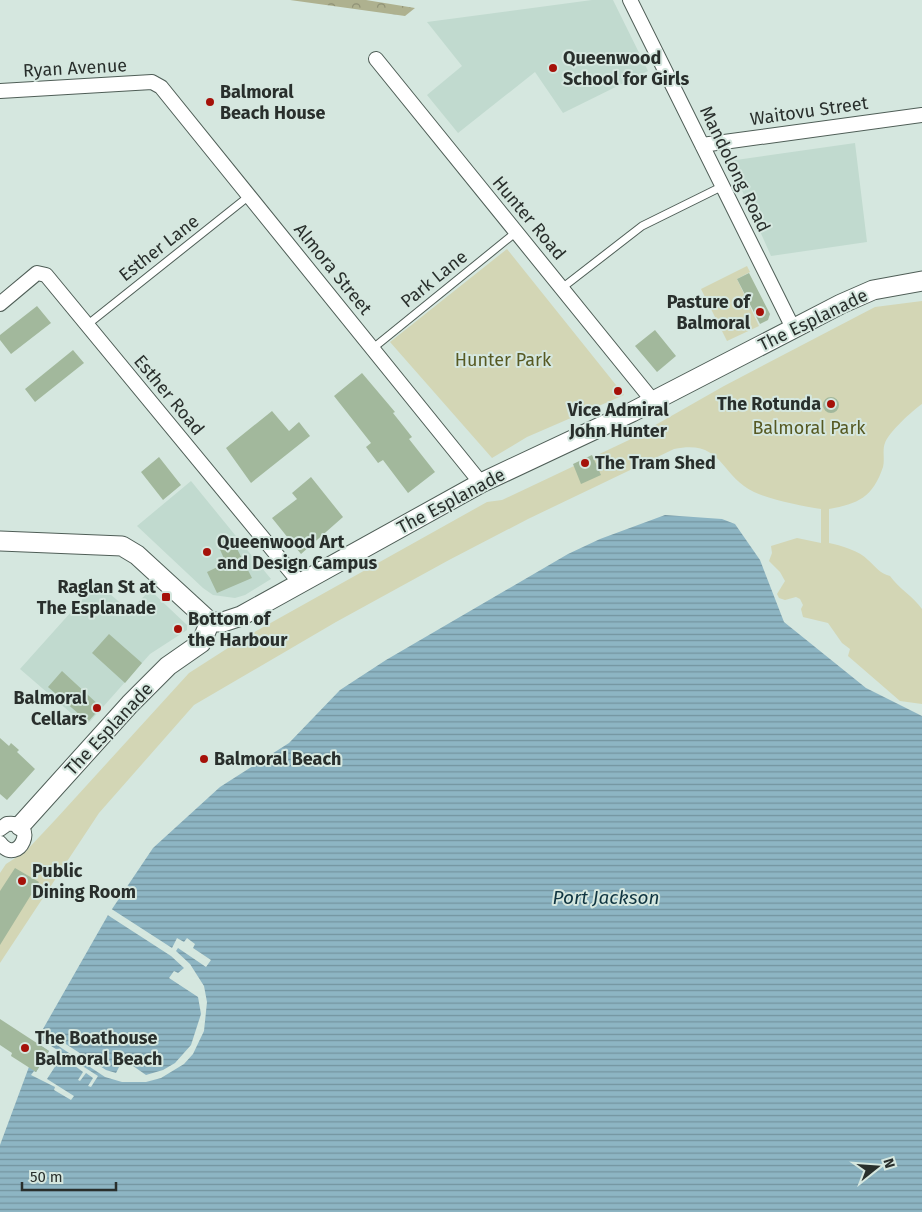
<svg xmlns="http://www.w3.org/2000/svg" width="922" height="1212" font-family="'Fira Sans',sans-serif">
<style>
.built{fill:#c1dacf}
.forest{fill:url(#forest-crowns)}
.park{fill:#d3d6b5}
.water{fill:url(#water-rules)}
.pier{fill:#d5e7df}
.building{fill:#a2b89c}
.lines{fill:none;stroke-linecap:round;stroke-linejoin:round}
.lane-casing{stroke:#4f5e57;stroke-width:9}
.street-casing{stroke:#4f5e57;stroke-width:16}
.secondary-casing{stroke:#4f5e57;stroke-width:21}
.lane{stroke:#fff;stroke-width:7}
.street{stroke:#fff;stroke-width:14}
.secondary{stroke:#fff;stroke-width:19}
.poi-dot{fill:#a51109;stroke:#d5e7df;stroke-width:2}
.labels{text-anchor:middle;dominant-baseline:central;stroke-width:4;stroke-linejoin:round;paint-order:stroke}
.poi-label{font-size:18px;font-weight:bold;fill:#292f2c;stroke:#d5e7df;text-anchor:start}
.street-label{font-size:18px;fill:#292f2c;stroke:#d5e7df}
.park-label{font-size:18px;fill:#565922;stroke:#d5e7df}
.water-label{font-size:19px;font-style:italic;fill:#103541;stroke:#d5e7df}
</style>
<defs>
<pattern id="forest-crowns" width="20" height="18" patternUnits="userSpaceOnUse" patternTransform="scale(1.25)"><rect width="20" height="18" fill="#aeb18f"/><path d="M2 6a3 3 0 1 1 6 0M12 15a3 3 0 1 1 6 0" fill="none" stroke="#8e9075"/></pattern>
<pattern id="water-rules" width="6" height="5" patternUnits="userSpaceOnUse" patternTransform="scale(1.25)"><rect width="6" height="5" fill="#8db5c3"/><path d="M0 2.5h6" fill="none" stroke="#73949f"/></pattern>
</defs>
<rect width="100%" height="100%" fill="#d5e7df"/>
<path class="built" d="M592 0H613L648 71 563 113 535 72 458 133 427 95 462 66 427 22Z
M855 143 867 242 771 256 729 161Z
M191 481 271 579 245 595 235 598 213 595 203 588 137 526Z
M97 583 130 611 150 590 187 625V630L150 654 86 726 20 669Z"/>
<path class="forest" d="M290 0H366L415 8 405 16Z"/>
<path class="park" d="M507 249 624 395 527 437 492 458 390 342Z
M747 266 750 272 737 279 759 326 727 341 701 289Z
M922 301V404C913 410 888 433 885 443 882 450 885 459 883 467 873 497 858 504 829 509V543C840 545 860 551 868 560 876 567 879 573 890 576 899 589 913 596 922 609V704L900 701 848 656 850 649 842 643 828 623 803 617 801 609 803 605 800 599 796 597 785 600 779 598 777 594 785 581 780 572 769 561 772 553 771 546 797 538 821 543V509C802 506 771 500 754 492 719 475 723 439 674 449L528 519 449 560 336 622 194 705 99 813 0 963V873L6 864 26 851 56 819 189 673 242 639 487 502 502 500 629 440 724 386 875 307Z"/>
<path class="water" d="M665 515 722 519 735 524 760 560 784 622 866 688 922 716V1212H0V1145L43 1029 108 915 153 848 220 787 289 743 340 690 386 660 568 554 600 539Z"/>
<path class="pier" d="M110 908 172 948 177 938 184 942 187 938 195 944 193 948 211 960 206 967 178 948 176 951 190 964 204 986 207 1002 204 1031 193 1054 184 1064 161 1078 146 1082H122L105 1077 39 1033 41 1028 106 1070 116 1073 123 1059 146 1075 163 1070 175 1063 191 1045 201 1014 198 997 169 978 174 971 178 973 184 968 171 956 106 914Z
M37 1037 98 1076 91 1087 88 1086 93 1078 86 1073 80 1081 78 1080 83 1072 62 1056 47 1079 74 1096 71 1100 54 1090 55 1087 31 1075 34 1071 36 1072 49 1051 35 1042Z"/>
<path class="building" d="M749 273 770 314 768 320 760 324 737 279Z
M37 306 51 323 11 354 0 340V335Z
M655 330 676 356 657 372 635 346Z
M73 350 84 363 35 402 25 389Z
M362 373 395 412 393 413 412 437 409 439 435 472 408 493 383 460 378 463 366 447 371 443 334 396Z
M823 405a8 8 0 1 1 16 0a8 8 0 1 1-16 0Z
M272 411 289 431 299 422 310 436 251 483 226 448Z
M592 455 601 475 581 484 573 464Z
M159 457 181 485 163 500 141 472Z
M311 477 343 517 301 554 272 518 297 499 292 493Z
M231 537 252 578 217 593 207 572 226 563 217 543Z
M109 634 142 663 125 683 92 653Z
M62 671 101 707 88 722 48 687Z
M0 738 9 746 11 743 19 750 17 752 35 769 7 800 0 794Z
M15 868 39 882 0 945V891Z
M0 1019 49 1051 36 1072 11 1056 12 1053 0 1045Z"/>
<g class="lines">
<g class="lane-casing">
<path id="lane" d="M562 288 642 226 723 186
M87 325 249 196
M372 349 515 233"/>
</g>
<g class="street-casing">
<path id="street" d="M630 0 793 328
M376 59 653 401
M0 91 152 82 161 87 481 483
M702 145 922 115
M0 304 37 273 46 275 300 583
M0 829 7 824C40 820 19 868 0 843"/>
</g>
<g class="secondary-casing">
<path id="secondary" d="M0 541 122 546 137 555 210 622
M210 622H223L241 616 481 483 632 412 841 304 873 290 922 281
M20 826 130 704 168 666 201 643 210 622"/>
</g>
<use href="#lane" class="lane"/>
<use href="#street" class="street"/>
<use href="#secondary" class="secondary"/>
</g>
<g class="poi-dot">
<circle cx="553" cy="68" r="5"/>
<circle cx="210" cy="102" r="5"/>
<circle cx="760" cy="312" r="5"/>
<circle cx="618" cy="391" r="5"/>
<circle cx="831" cy="404" r="5"/>
<circle cx="585" cy="463" r="5"/>
<circle cx="207" cy="552" r="5"/>
<rect x="161" y="592" width="10" height="10" rx="2.5"/>
<circle cx="178" cy="629" r="5"/>
<circle cx="97" cy="708" r="5"/>
<circle cx="204" cy="759" r="5"/>
<circle cx="22" cy="881" r="5"/>
<circle cx="25" cy="1048" r="5"/>
</g>
<g class="labels">
<g class="poi-label">
<text x="563" y="58">Queenwood<tspan x="563" dy="21">School for Girls</tspan></text>
<text x="220" y="92">Balmoral<tspan x="220" dy="21">Beach House</tspan></text>
<text x="750" y="302" text-anchor="end">Pasture of<tspan x="750" dy="21">Balmoral</tspan></text>
<text x="821" y="404" text-anchor="end">The Rotunda</text>
<text x="618" y="410" text-anchor="middle">Vice Admiral<tspan x="618" dy="21">John Hunter</tspan></text>
<text x="595" y="463">The Tram Shed</text>
<text x="217" y="542">Queenwood Art<tspan x="217" dy="21">and Design Campus</tspan></text>
<text x="156" y="587" text-anchor="end">Raglan St at<tspan x="156" dy="21">The Esplanade</tspan></text>
<text x="188" y="619">Bottom of<tspan x="188" dy="21">the Harbour</tspan></text>
<text x="87" y="698" text-anchor="end">Balmoral<tspan x="87" dy="21">Cellars</tspan></text>
<text x="214" y="759">Balmoral Beach</text>
<text x="32" y="871">Public<tspan x="32" dy="21">Dining Room</tspan></text>
<text x="35" y="1038">The Boathouse<tspan x="35" dy="21">Balmoral Beach</tspan></text>
</g>
<g class="street-label">
<text transform="translate(75 68) rotate(-3)">Ryan Avenue</text>
<text transform="translate(809 111) rotate(-8)">Waitovu Street</text>
<text transform="translate(735 169) rotate(64)">Mandolong Road</text>
<text transform="translate(529 218) rotate(50)">Hunter Road</text>
<text transform="translate(159 248) rotate(-38)">Esther Lane</text>
<text transform="translate(333 269) rotate(51)">Almora Street</text>
<text transform="translate(434 279) rotate(-39)">Park Lane</text>
<text transform="translate(813 320) rotate(-26)">The Esplanade</text>
<text transform="translate(169 395) rotate(50)">Esther Road</text>
<text transform="translate(451 501) rotate(-28)">The Esplanade</text>
<text transform="translate(109 729) rotate(-47)">The Esplanade</text>
</g>
<g class="park-label">
<text x="503" y="360">Hunter Park</text>
<text x="809" y="428">Balmoral Park</text>
</g>
<g class="water-label">
<text x="606" y="897">Port Jackson</text>
</g>
</g>
<g transform="translate(877 1167) rotate(73)" stroke="#d5e7df" stroke-width="4" paint-order="stroke">
<path d="M0-4L9 19L0 12L-9 19Z" fill="#292f2c"/>
<text y="-8" font-size="14" font-weight="bold" text-anchor="middle" fill="#292f2c">N</text>
</g>
<path d="M22 1182v8h94v-8" fill="none" stroke="#292f2c" stroke-width="2.5"/>
<text x="30" y="1182" font-size="15" fill="#292f2c" stroke="#d5e7df" stroke-width="4" paint-order="stroke">50 m</text>
</svg>
